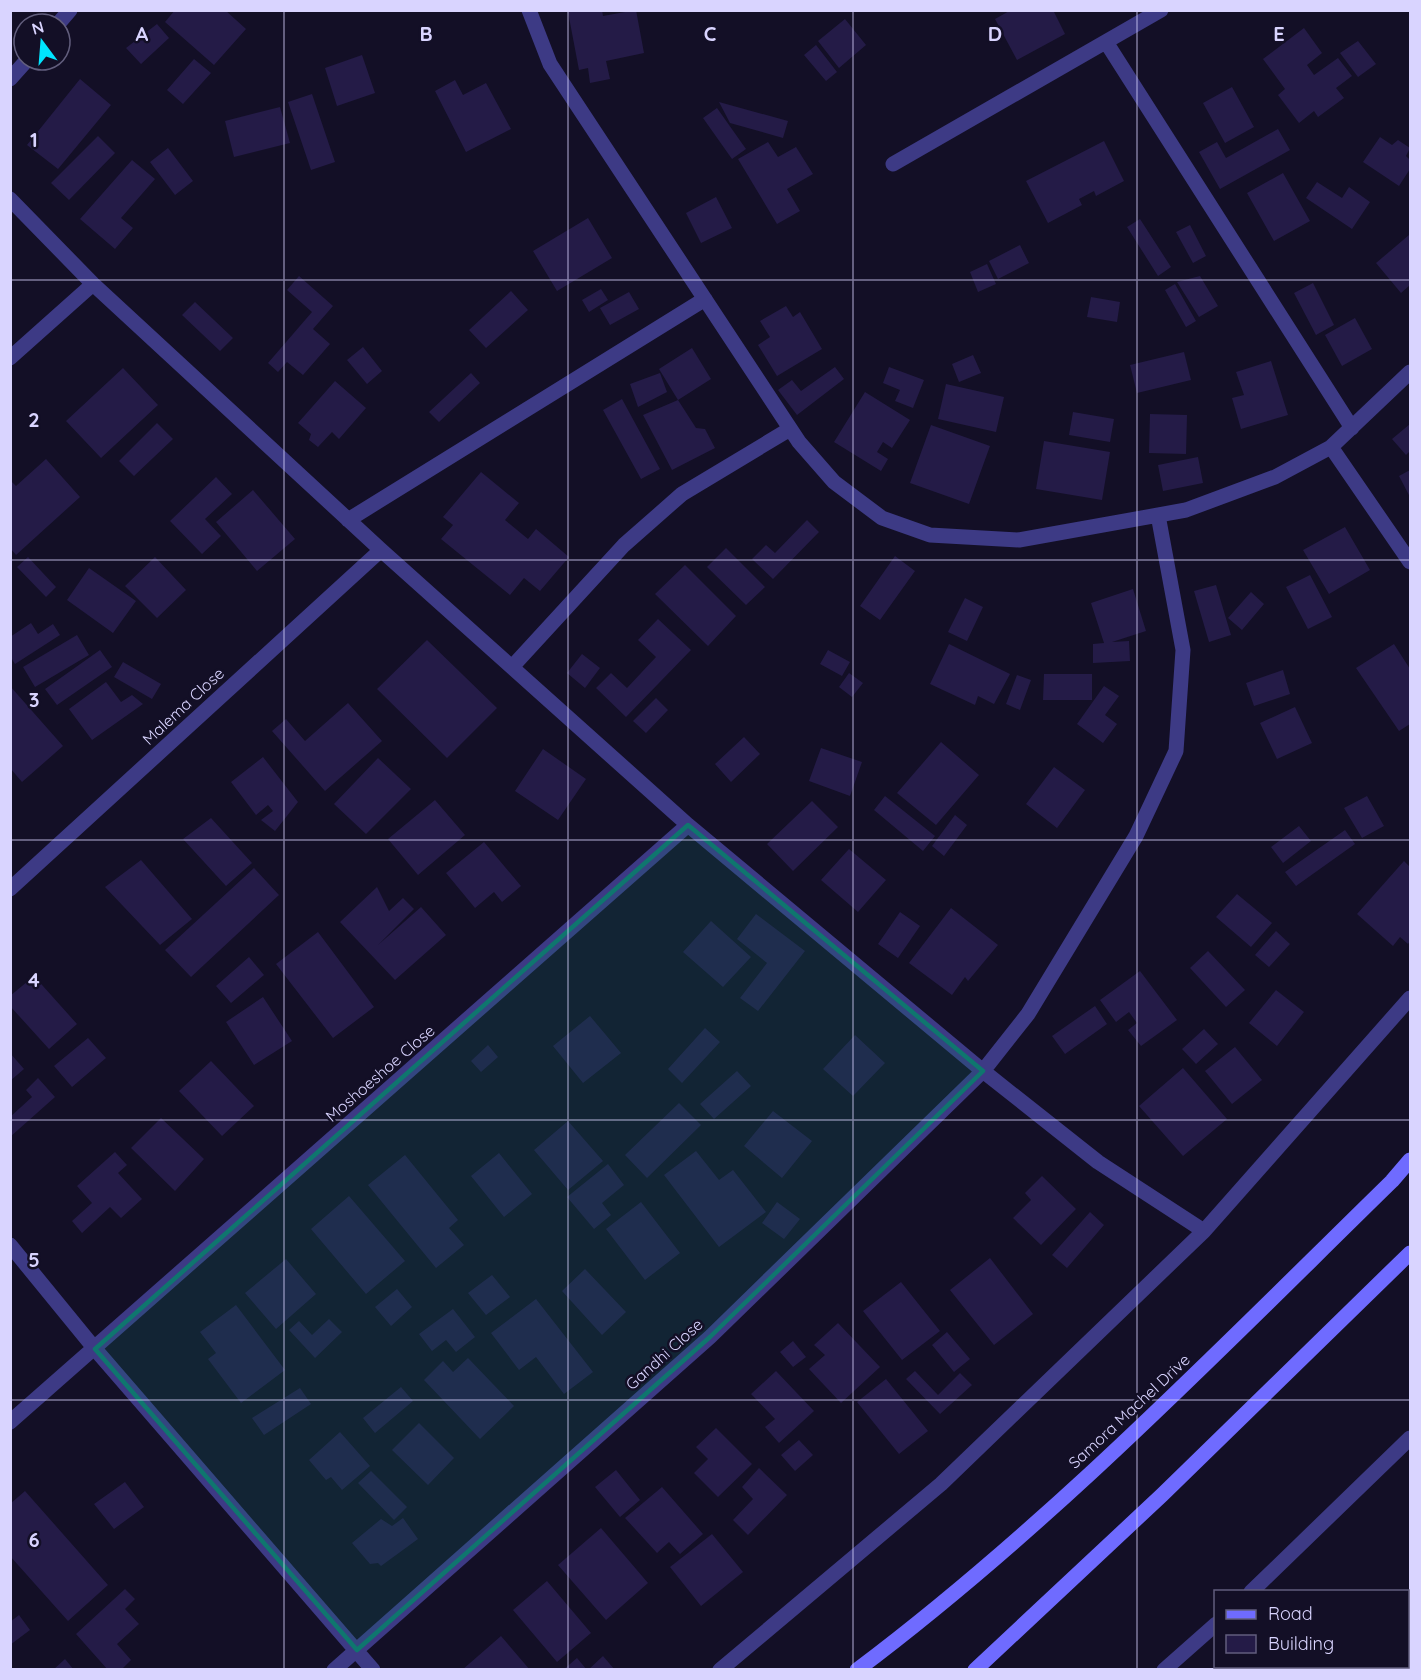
<svg xmlns="http://www.w3.org/2000/svg" width="1421" height="1680" font-family="Quicksand,sans-serif">
<style>
.building{fill:#241b47}
.lines{fill:none;stroke-linecap:round;stroke-linejoin:round}
.service{stroke:#3d3a85;stroke-width:15}
.minor{stroke:#3d3a85;stroke-width:15}
.secondary{stroke:#6f6bff;stroke-width:15}
.marked{fill:#0f766e;fill-opacity:0.2;stroke:#0f766e;stroke-width:4.5;stroke-linejoin:round}
.grid{fill:none;stroke:#d9d4ff;stroke-width:1.5;stroke-opacity:0.55}
.labels{text-anchor:middle;dominant-baseline:central;stroke-width:5;stroke-linejoin:round;paint-order:stroke}
.street-label{font-size:16px;fill:#d9d4ff;stroke:#130f26}
.grid-label{font-size:20px;text-anchor:middle;font-weight:bold;fill:#d9d4ff;stroke:#130f26;stroke-width:5;stroke-linejoin:round;paint-order:stroke}
</style>
<rect width="100%" height="100%" fill="#130f26"/>
<path class="building" d="M175 10H225L246 29 214 65 165 22Z
M576 10H602L603 16 636 10 644 53 606 61 610 79 590 83 588 68 579 70 568 12Z
M1011 10H1053L1065 34 1017 60 995 19Z
M845 19 866 45 839 68 818 41Z
M157 24 169 38 141 64 126 48Z
M1304 28 1322 53 1307 65 1314 75 1338 58 1352 76 1336 88 1344 98 1318 117 1314 111 1299 123 1278 95 1285 89 1263 59Z
M1358 41 1376 64 1358 77 1340 53Z
M816 45 837 72 826 81 804 55Z
M362 55 375 93 337 106 325 68Z
M194 59 211 73 183 104 167 90Z
M80 79 111 105 58 169 27 145Z
M455 80 463 95 486 83 511 129 466 152 435 91Z
M1232 87 1254 127 1225 143 1203 103Z
M312 94 335 162 311 170 288 102Z
M719 102 788 121 783 138 730 123Z
M280 107 290 143 234 157 225 121Z
M717 108 746 149 732 159 703 118Z
M1278 129 1290 150 1220 189 1199 152 1217 142 1226 158Z
M98 136 115 153 69 200 51 183Z
M1380 137 1392 145 1398 140 1410 148 1406 156 1410 160V169L1399 186 1363 162Z
M1104 141 1124 181 1096 196 1094 191 1079 199 1082 205 1048 223 1026 181Z
M768 142 778 157 796 147 813 174 787 189 800 211 777 224 738 159Z
M168 148 193 181 175 195 150 162Z
M132 160 155 179 121 218 133 228 115 249 80 219Z
M1283 173 1310 221 1274 241 1247 193Z
M1317 182 1342 198 1349 187 1370 202 1352 229 1306 198Z
M716 197 732 228 701 243 686 213Z
M588 218 612 258 557 291 533 251Z
M1140 219 1171 267 1158 276 1127 227Z
M1190 225 1206 256 1193 263 1176 232Z
M1409 235 1410 285 1401 293 1376 263Z
M1020 245 1029 263 998 279 989 261Z
M987 264 996 284 978 292 970 272Z
M299 276 333 306 313 329 330 344 303 375 287 362 278 372 268 363 312 312 287 290Z
M1200 276 1218 306 1199 317 1177 282Z
M1313 283 1334 325 1316 335 1294 293Z
M1175 284 1196 321 1186 327 1165 290Z
M601 289 608 300 589 312 582 300Z
M511 291 528 310 486 348 469 330Z
M629 292 639 309 610 325 600 308Z
M1091 297 1120 302 1117 322 1087 317Z
M195 302 233 338 220 351 182 315Z
M786 306 793 317 800 312 822 349 777 376 758 345 770 337 760 321Z
M1355 318 1372 349 1342 366 1325 335Z
M363 347 382 371 367 384 347 360Z
M692 348 711 379 678 400 659 369Z
M1184 352 1191 380 1137 393 1130 365Z
M973 355 981 373 959 382 952 364Z
M1271 361 1288 415 1241 429 1232 398 1244 395 1236 372Z
M835 367 844 379 797 415 778 390 792 380 801 391Z
M889 367 924 380 913 408 895 401 900 390 883 383Z
M123 368 158 405 101 458 66 421Z
M471 373 480 383 439 422 429 412Z
M660 373 667 392 638 407 630 384Z
M335 381 366 408 339 439 332 432 318 447 309 440 311 434 298 423Z
M946 384 1004 397 996 432 938 419Z
M865 392 910 420 892 448 883 442 877 452 888 459 881 471 834 442Z
M622 399 660 469 641 479 603 410Z
M678 400 696 428 705 429 715 448 672 470 643 415Z
M1073 412 1114 419 1110 442 1069 435Z
M1150 414 1187 415 1186 454 1149 453Z
M157 423 173 439 134 476 119 461Z
M1410 424V451L1406 455 1392 439Z
M931 425 990 446 969 504 910 483Z
M1044 441 1110 452 1102 500 1036 489Z
M1198 457 1203 483 1163 491 1158 465Z
M46 459 80 497 16 555 10 548V480L16 486Z
M1410 470V497L1399 476Z
M481 472 519 503 505 520 528 539 536 529 569 557 540 591 524 578 510 595 441 539 453 525 443 517Z
M216 477 232 494 205 519 221 536 202 554 170 521Z
M253 490 295 539 257 571 216 522Z
M807 520 819 532 773 579 752 559 766 545 775 553Z
M1345 527 1370 570 1329 594 1303 550Z
M726 548 765 587 746 605 707 567Z
M895 556 915 571 880 620 860 606Z
M28 557 56 587 46 597 17 567Z
M155 557 186 590 157 618 125 586Z
M685 565 736 616 708 646 655 594Z
M89 568 136 601 113 633 67 600Z
M1310 575 1332 617 1308 629 1286 587Z
M1216 585 1231 635 1209 642 1194 591Z
M1133 589 1146 631 1112 642 1129 641 1130 661 1093 663V644L1104 643 1091 603Z
M1251 592 1264 604 1242 630 1228 618Z
M965 598 983 607 967 641 948 632Z
M658 619 691 650 626 717 596 688 611 673 627 688 656 657 638 640Z
M31 623 38 634 53 624 60 635 15 664 10 656V637Z
M77 635 89 655 35 687 23 667Z
M427 640 497 708 447 758 377 689Z
M949 644 1010 674 994 704 978 696 975 705 930 684Z
M1394 644 1410 669V724L1399 731 1356 668Z
M100 650 112 667 57 705 45 689Z
M828 650 850 662 842 676 820 664Z
M582 654 600 668 585 688 567 673Z
M123 662 161 684 152 699 114 677Z
M1283 670 1290 694 1254 706 1246 683Z
M849 673 863 683 852 697 839 687Z
M1044 674H1092V700H1043Z
M1017 675 1031 680 1020 710 1006 704Z
M106 682 121 702 132 695 143 704 92 740 69 709Z
M10 686 63 746 22 782 10 768Z
M1104 686 1119 696 1105 715 1117 724 1103 743 1077 724Z
M656 698 668 710 646 733 633 721Z
M348 703 382 741 325 791 272 731 286 719 305 741Z
M1295 707 1312 743 1277 759 1260 723Z
M744 737 760 754 731 782 715 764Z
M941 742 979 775 936 825 897 793Z
M821 748 862 762 850 796 809 781Z
M543 749 586 779 558 820 515 791Z
M263 757 298 802 275 831 261 820 273 811 268 805 256 815 231 782Z
M378 758 411 789 366 834 334 804Z
M1054 767 1085 790 1057 828 1026 804Z
M885 796 935 836 923 851 874 810Z
M1367 796 1384 826 1362 838 1344 808Z
M435 800 465 835 418 875 388 839Z
M812 801 838 827 793 871 767 844Z
M955 815 967 825 944 856 932 846Z
M211 818 252 863 226 886 183 839Z
M1299 826 1311 841 1283 863 1271 847Z
M1345 830 1355 844 1296 886 1285 872Z
M484 842 521 886 502 902 494 892 475 908 446 873Z
M849 849 886 880 858 912 821 880Z
M141 860 192 919 160 945 105 887Z
M1404 861 1410 867V941L1408 944 1400 937 1393 946 1357 914Z
M254 868 279 895 191 977 165 950Z
M377 887 389 911 403 898 414 909 378 945 421 907 446 935 395 980 340 922Z
M1237 894 1272 923 1251 947 1216 917Z
M951 908 998 945 968 981 965 977 952 995 909 963Z
M900 912 920 926 898 958 878 944Z
M756 914 805 951 758 1011 740 998 767 963 737 939Z
M711 921 751 957 723 987 683 952Z
M1276 931 1290 944 1269 967 1255 955Z
M318 932 374 1007 333 1038 276 964Z
M1208 951 1245 990 1226 1007 1190 968Z
M249 957 264 975 231 1003 216 986Z
M1140 971 1177 1020 1141 1046 1128 1030 1137 1023 1129 1012 1116 1022 1100 1000Z
M34 976 77 1024 49 1049 10 1006V996Z
M1276 990 1304 1012 1277 1046 1249 1023Z
M263 997 292 1041 254 1065 226 1022Z
M1095 1006 1107 1024 1065 1054 1052 1036Z
M590 1016 621 1053 583 1083 553 1046Z
M705 1028 720 1042 682 1083 668 1069Z
M1204 1029 1218 1044 1196 1064 1182 1049Z
M855 1035 885 1063 853 1096 823 1069Z
M88 1038 106 1058 72 1087 54 1066Z
M488 1045 498 1057 481 1072 471 1061Z
M1235 1047 1262 1080 1232 1104 1205 1071Z
M10 1053 24 1069 10 1081Z
M211 1061 254 1106 222 1136 179 1091Z
M1183 1068 1227 1119 1183 1156 1139 1106Z
M737 1071 751 1086 714 1119 700 1104Z
M38 1078 55 1097 10 1137V1117L32 1097 26 1090Z
M679 1103 701 1125 647 1178 625 1155Z
M773 1111 812 1141 782 1178 744 1146Z
M161 1118 204 1159 175 1191 131 1148Z
M568 1121 603 1161 568 1190 534 1150Z
M696 1151 719 1180 733 1170 766 1212 719 1247 664 1175Z
M115 1152 127 1165 118 1173 142 1199 121 1218 110 1207 82 1233 72 1221 92 1203 77 1186Z
M499 1153 532 1194 504 1217 471 1176Z
M405 1155 458 1220 449 1228 464 1245 436 1268 368 1185Z
M608 1164 624 1185 602 1203 611 1215 594 1229 567 1197Z
M1042 1176 1076 1209 1041 1245 1013 1218 1031 1200 1025 1193Z
M349 1196 405 1261 366 1294 311 1229Z
M641 1202 680 1253 645 1280 606 1229Z
M777 1202 800 1219 784 1239 762 1223Z
M1090 1212 1104 1225 1067 1268 1052 1255Z
M990 1258 1033 1314 994 1345 950 1290Z
M286 1259 316 1294 276 1329 245 1293Z
M585 1269 626 1312 602 1335 562 1291Z
M492 1275 510 1297 486 1315 468 1293Z
M901 1282 940 1331 902 1360 863 1311Z
M397 1289 412 1307 391 1326 375 1307Z
M536 1299 593 1372 564 1394 536 1357 519 1370 491 1333Z
M236 1305 285 1370 241 1403 208 1359 216 1353 200 1332Z
M453 1309 475 1337 456 1352 446 1340 432 1351 419 1334Z
M329 1319 342 1332 315 1358 289 1330 299 1321 312 1335Z
M838 1323 880 1367 841 1403 809 1369 825 1355 814 1345Z
M947 1332 970 1359 954 1372 932 1345Z
M793 1341 806 1357 793 1367 780 1352Z
M468 1358 514 1406 480 1439 424 1380 443 1361 453 1372Z
M776 1371 814 1411 779 1443 765 1427 775 1419 751 1394Z
M915 1371 938 1395 960 1373 972 1385 940 1414 906 1379Z
M886 1379 928 1431 899 1454 857 1402Z
M401 1387 413 1401 375 1433 363 1418Z
M300 1388 311 1404 264 1435 252 1418Z
M419 1423 454 1458 428 1485 392 1450Z
M716 1428 752 1464 718 1497 694 1473 708 1459 696 1447Z
M340 1432 370 1466 342 1490 331 1477 326 1480 309 1460Z
M799 1440 813 1455 795 1471 781 1455Z
M759 1468 787 1495 748 1535 733 1520 753 1499 742 1487Z
M616 1470 640 1500 620 1517 595 1487Z
M371 1471 407 1507 394 1520 358 1483Z
M125 1482 144 1507 114 1529 94 1504Z
M662 1487 703 1534 680 1554 669 1542 657 1553 625 1518Z
M25 1491 108 1585 68 1621 10 1556V1504Z
M403 1518 418 1539 381 1566 378 1563 370 1564 352 1543 381 1519 392 1526Z
M601 1528 648 1583 606 1620 558 1565Z
M712 1534 743 1572 701 1606 670 1567Z
M547 1581 591 1633 557 1662 513 1610Z
M125 1589 135 1599 125 1609 139 1624 117 1644 131 1660 121 1670H108L76 1634Z
M19 1615 30 1630 10 1645V1622Z
M501 1636 530 1670H462Z
M1408 1646H1410V1670H1396V1666H1408Z
M603 1656 615 1670H588Z
M577 1658 587 1670H563Z
M65 1659 74 1670H53Z"/>
<g class="lines">
<path class="service" d="M1251 1592 1410 1438
M1164 1670 1216 1624"/>
<path class="minor" d="M529 10 550 64 799 442 834 482 882 518 930 535 1019 540 1186 510 1275 477 1331 447 1410 372
M58 24 70 10
M1106 42 1352 428
M10 79 27 60
M893 164 1161 10
M10 199 93 284 381 550 688 825 983 1071 1098 1162 1204 1231
M10 358 93 284
M1331 447 1410 562
M348 520 705 299
M512 667 624 545 682 494 790 429
M10 889 381 550
M10 1245 95 1349 373 1670
M10 1422 688 825
M334 1670 710 1337 983 1071 1028 1014 1136 836 1176 751 1183 650 1158 515
M720 1670 941 1484 1204 1231 1410 998"/>
<path class="secondary" d="M857 1670C1050 1525 1219 1350 1392 1181L1410 1160
M975 1670 1162 1495 1410 1253"/>
</g>
<path class="marked" d="M688 825 983 1071 710 1337 357 1650 95 1349Z"/>
<path class="grid" d="M284 10V1670M568 10V1670M853 10V1670M1137 10V1670M10 280H1410M10 560H1410M10 840H1410M10 1120H1410M10 1400H1410"/>
<g class="labels">
<g class="street-label">
<text transform="translate(183 706) rotate(-43)">Malema Close</text>
<text transform="translate(380 1073) rotate(-41)">Moshoeshoe Close</text>
<text transform="translate(664 1354) rotate(-42)">Gandhi Close</text>
<text transform="translate(1129 1411) rotate(-43)">Samora Machel Drive</text>
</g>
</g>
<g class="grid-label">
<text x="142" y="41">A</text>
<text x="426" y="41">B</text>
<text x="710" y="41">C</text>
<text x="995" y="41">D</text>
<text x="1279" y="41">E</text>
<text x="34" y="147">1</text>
<text x="34" y="427">2</text>
<text x="34" y="707">3</text>
<text x="34" y="987">4</text>
<text x="34" y="1267">5</text>
<text x="34" y="1547">6</text>
</g>
<rect width="1421" height="1680" fill="none" stroke="#d9d4ff" stroke-width="24"/>
<rect x="1214" y="1590" width="195" height="78" fill="#130f26" stroke="#625e7d" stroke-width="1.5"/>
<rect x="1226" y="1610" width="30" height="9" fill="#6f6bff" stroke="#625e7d" stroke-width="1.5"/>
<text x="1268" y="1620" font-size="18" fill="#d9d4ff">Road</text>
<rect x="1226" y="1635" width="30" height="18" fill="#241b47" stroke="#625e7d" stroke-width="1.5"/>
<text x="1268" y="1650" font-size="18" fill="#d9d4ff">Building</text>
<g transform="translate(42 42) rotate(344)"><circle r="28" fill="#130f26" stroke="#625e7d" stroke-width="1.5"/>
<path d="M0-4.5L10 22L0 15L-10 22Z" fill="#00e5ff"/>
<text y="-9" font-size="16" font-weight="bold" text-anchor="middle" fill="#d9d4ff">N</text>
</g>
</svg>
